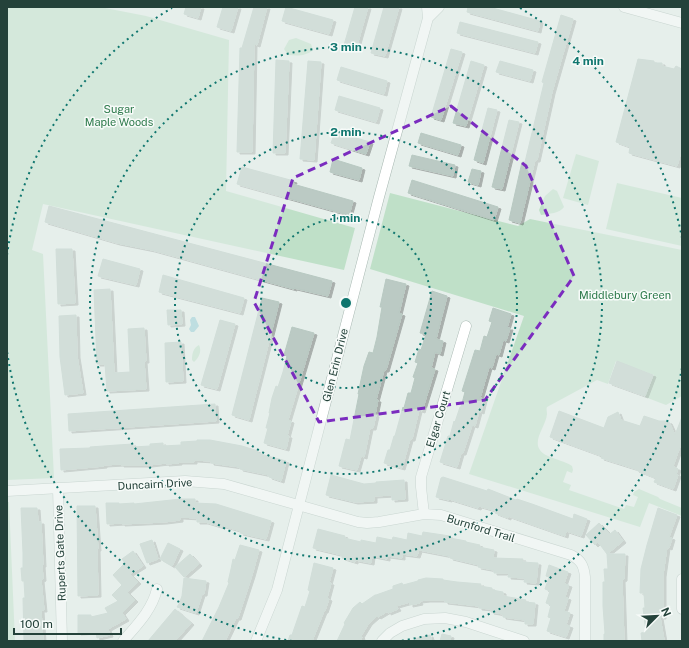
<svg xmlns="http://www.w3.org/2000/svg" width="689" height="648" font-family="'Public Sans',sans-serif">
<style>
.green{fill:#bfe0c8}
.water{fill:#8ec9d4}
.building{fill:#bbcac4;stroke:#b8c9c2;filter:url(#shadow)}
.lines{fill:none;stroke-linecap:round;stroke-linejoin:round}
.minor-casing{stroke:#a8b8b2;stroke-width:11}
.minor{stroke:#fff;stroke-width:10}
.marked{fill:none;stroke:#7b2cbf;stroke-width:3;stroke-dasharray:8 5;stroke-linejoin:round}
.ring{fill:none;stroke:#0f766e;stroke-width:2;stroke-dasharray:2 4}
.labels{text-anchor:middle;dominant-baseline:central;stroke-width:3;stroke-linejoin:round;paint-order:stroke}
.park-label{font-size:11px;fill:#2d7a4b;stroke:#f7fbf9}
.street-label{font-size:11px;fill:#24423a;stroke:#f7fbf9}
.centre{fill:#0f766e;stroke:#f7fbf9;stroke-width:2}
.ring-label{font-size:12px;text-anchor:middle;font-weight:bold;fill:#0f766e;stroke:#f7fbf9;stroke-width:3;stroke-linejoin:round;paint-order:stroke}
</style>
<defs>
<filter id="shadow"><feDropShadow dx="3" dy="2" stdDeviation="0" flood-color="#0004"/></filter>
</defs>
<rect width="100%" height="100%" fill="#e6efeb"/>
<path class="green" d="M7 7H100L146 16 229 40 226 191 355 228 344 270 43 204 32 250 43 254 54 478 7 480Z
M296 38 311 44 313 50C306 56 298 56 288 55L284 49 289 40Z
M576 154 599 161 588 205 563 198Z
M617 183 682 198V246L606 229Z
M553 189 557 191 564 207C560 213 549 214 541 215L539 210 545 196Z
M390 193 518 226 530 219 682 250V377L679 375 682 379V396L666 405 645 397 654 375 616 361 608 384 597 380 547 407C546 409 547 411 547 414 546 428 526 446 548 456 556 460 565 461 572 466L573 470 572 473 567 471 563 482 571 485 569 490 624 509 626 505 634 507 638 497 633 495 634 492 639 489 658 497 660 499 682 508V516L649 503 640 527 469 474 524 316 370 269Z
M199 345C202 351 199 358 194 362L192 360C192 354 193 348 199 345Z
M7 502H9L15 641H7Z"/>
<path class="water" d="M192 317H195L199 326 194 332H191L189 329 191 325 190 320Z"/>
<path class="building" d="M186 7H201L198 18 184 14Z
M223 7H238L231 31 217 27Z
M254 7H267L257 45 254 44 252 152H237L240 48H242Z
M286 7 333 20 329 34 282 21Z
M355 7H368L356 49 344 45Z
M384 7H399L385 56 371 53Z
M468 7H489L540 21 538 31 467 12Z
M561 15 573 19 552 92 537 160H535L520 223 509 220 522 162H525L544 83 542 82Z
M460 22 538 42 535 53 457 33Z
M451 49 462 52 441 120 431 117Z
M638 59 654 61V63H662V66L674 69 676 66 682 69V148L677 166 629 153 630 147 616 142Z
M276 60 289 61 285 153H273Z
M308 61 321 62 314 160 300 159Z
M471 61 484 65 466 126 453 123Z
M500 61 533 70 530 81 496 72Z
M341 67 387 81 384 94 337 80Z
M339 96 380 108 376 122 335 110Z
M488 108 497 110 483 163 474 160Z
M509 120 519 122 502 189 492 187Z
M335 132 370 142 366 154 331 143Z
M421 133 461 145 458 155 418 143Z
M412 155 455 165 453 176 409 166Z
M333 159 362 168 359 180 330 172Z
M242 167 294 181 293 184 353 201 349 215 237 184Z
M472 169 481 171 478 185 468 182Z
M412 180 498 207 494 220 408 193Z
M49 206 332 281 328 296 294 288V289L152 250 117 243 45 222Z
M56 249H72L75 303 58 304Z
M103 259 140 269 136 285 98 276Z
M163 275 244 298 240 313 159 292Z
M386 279 406 284 399 313 402 314 386 370H384L376 400H378L375 415H376L373 428H370L364 457 361 456 357 470 339 466 346 439 350 440 359 394H358L364 366 369 352 373 353 377 337 382 307H380Z
M110 289 114 373 130 372 128 329 144 328 146 361H144L146 389 107 391 105 364H97L94 290Z
M432 291 447 296 436 339 443 341 440 354 435 352 431 368 435 369 422 411 419 410 412 439H410L402 468 384 463 388 450H390L394 436H395L403 407 404 408 408 393H411L415 378 413 377 418 363 415 362 419 349 421 350 426 334 420 333Z
M262 298 279 302 249 420 232 415Z
M493 308 511 314 507 328H510L506 341 503 340 499 355 496 354 492 368 489 367 480 398 484 399 481 412 479 411 475 426 472 425 463 453H461L457 467 440 462 448 436H450L454 421 455 422 460 407H461L465 392 462 391 475 350 480 351 484 336 487 337 492 322 489 321Z
M167 310H181L182 324 168 325Z
M76 315 77 356 83 393 65 395 60 357 59 316Z
M220 320 235 324 217 389 201 385Z
M292 327 314 333 288 420 291 421 287 436H289L286 449 264 443 268 428H266L270 413H269L272 398 276 386 278 387 283 372 287 356 284 355Z
M181 342 183 381 166 382 165 343Z
M617 361 653 375 645 396 609 383Z
M215 404 216 421 69 431 68 414Z
M559 411 604 428 608 417 618 412 621 420 640 426 644 416 659 421H665L669 422 675 435 682 417V441L673 466 678 469 676 474 678 475 673 489 654 482 656 478 636 470V469L601 458 602 456 550 437Z
M197 440H210L242 446 258 451 257 453 286 461 281 481 269 477V475L240 469V467L211 463V461L194 460V462H179V463L166 464V463L149 465H121V464L104 465V466L61 470 60 449 90 448V447L117 445 133 444V447L150 446V444L163 443V446L181 445V442L197 441Z
M331 475 364 484 376 483V482L404 480 405 499 392 500V495L374 496V501L355 502 326 495Z
M443 477 487 491 488 489 516 500 517 499 532 504 573 519 574 514 587 519 581 536 566 531 565 536 508 516V518L495 513 496 511 479 506 478 508 449 499V500L436 497 441 478Z
M181 499H195V503L216 504 271 521 266 539 240 533 241 531 223 526 222 527 205 522H197V518L180 517V520L164 522 122 524V523L107 524 106 503H119V504L134 503V504Z
M77 506H95L98 549H97L98 595 78 596Z
M21 508H37L38 522H41L43 565H42L43 579 41 580 44 610H41L43 640 24 641 23 598H25L24 581H22L21 568H23V553Z
M658 508 677 515 669 537 672 538 669 548 667 547 663 575V617H660L664 640 642 641 641 633 646 632 643 608H645L644 593H640L641 569 647 545Z
M599 523 610 534 615 530 623 541 607 554 598 542 595 545 586 535Z
M318 529 345 536 344 538 361 542V540L376 543 377 537 392 540 393 537 407 540 408 533 422 536 423 532 450 536V538L466 541V542L480 545 479 547 494 550 493 558 523 559 522 562 538 563 536 583 524 582 525 578 508 577 509 573H494V570L478 567 479 565 450 558V556L419 550 417 556 402 554V558L387 556V559L372 556 371 563 355 560V562L342 558V555L313 548Z
M152 540 158 559 147 563 140 544Z
M168 543 180 549 172 566 160 559Z
M240 545 259 550 252 575 238 618H236L225 641H202L219 607 229 583 228 582 231 569 233 559 235 560Z
M133 551 143 566 130 574 138 582 127 592 135 600 122 613 126 619 108 629 110 635 97 638 96 632 78 633V615H91V617L108 613 105 608 118 601 112 595 122 585 113 575 125 563 122 559Z
M190 554 199 564 184 577 175 567Z
M607 554H625L624 579 622 580 624 641H604V634H605L603 606V582H605L604 569H608Z
M314 563 333 568 329 583H331L327 598 329 599 325 611H324L312 641H288L290 635H292L302 606 305 607 310 591 308 590Z
M549 565 568 572 564 584 569 585 565 597 568 598 564 611 570 613 566 625 570 626 566 637 547 631 551 618 548 617 551 605 546 603 550 591 545 589 549 577 546 576Z
M184 578 206 581 204 594H202L196 613 177 607 179 604 182 596Z
M426 578 443 579V580L457 582 481 584 480 586 492 588V590L503 592V596L526 600 525 602 535 603 533 624H525V620L503 617V614L491 612V609L479 608V606L445 602V600H427L419 601 420 603 410 605V602L396 606 398 609 388 613V611L378 617 377 616 369 623 361 636 362 637 360 641H337L345 624 344 623 353 608 360 602 362 604 375 595H376L393 589V586L402 583 403 585 418 581V580Z
M175 609 191 623 184 631 175 641H148Z
M442 634 451 636 450 641H440Z
M430 635 432 641H415L414 639Z"/>
<g class="lines">
<g class="minor-casing">
<path id="minor" d="M624 7 682 23
M428 18 439 7
M58 488 62 641
M7 491 185 481 224 484 358 522 367 523 379 522 424 514 441 515 571 555C581 560 584 566 585 577V641
M424 514 421 487V477L466 326
M682 579V609
M123 641C137 625 152 610 157 589
M256 641 277 590 379 197 428 18 427 7
M382 641 390 633 402 626 424 619 445 618 466 622 524 641"/>
</g>
<use href="#minor" class="minor"/>
</g>
<path d="M0 0H689V648H0ZM451 106 526 166 574 276 485 400 319 422 254 302 293 178Z" fill="#e6efeb" fill-opacity=".55" fill-rule="evenodd"/>
<path class="marked" d="M451 106 526 166 574 276 485 400 319 422 254 302 293 178Z"/>
<g class="ring">
<circle cx="346" cy="303" r="85"/>
<circle cx="346" cy="303" r="171"/>
<circle cx="346" cy="303" r="256"/>
<path d="M682 368A342 342 0 0 1 400 641M292 641A342 342 0 0 1 7 351M7 255A342 342 0 0 1 172 8M520 8A342 342 0 0 1 682 238"/>
</g>
<g class="labels">
<g class="park-label">
<text x="119" y="109">Sugar<tspan x="119" dy="13">Maple Woods</tspan></text>
<text x="625" y="295">Middlebury Green</text>
</g>
<g class="street-label">
<text transform="translate(335 365) rotate(-76)">Glen Erin Drive</text>
<text transform="translate(438 419) rotate(-73)">Elgar Court</text>
<text transform="translate(155 484) rotate(-3)">Duncairn Drive</text>
<text transform="translate(481 528) rotate(17)">Burnford Trail</text>
<text transform="translate(60 553) rotate(-92)">Ruperts Gate Drive</text>
</g>
</g>
<circle cx="346" cy="303" r="6" class="centre"/>
<g class="ring-label">
<text x="346" y="51">3 min</text>
<text x="588" y="65">4 min</text>
<text x="346" y="136">2 min</text>
<text x="346" y="222">1 min</text>
</g>
<rect width="689" height="648" fill="none" stroke="#24423a" stroke-width="16"/>
<g transform="translate(657 616) rotate(66)" stroke="#f7fbf9" stroke-width="3" paint-order="stroke">
<path d="M0-3L7 15L0 10L-7 15Z" fill="#24423a"/>
<text y="-6" font-size="11" font-weight="bold" text-anchor="middle" fill="#24423a">N</text>
</g>
<path d="M14 628v6h107v-6" fill="none" stroke="#24423a" stroke-width="2"/>
<text x="20" y="628" font-size="12" fill="#24423a" stroke="#f7fbf9" stroke-width="3" paint-order="stroke">100 m</text>
</svg>
